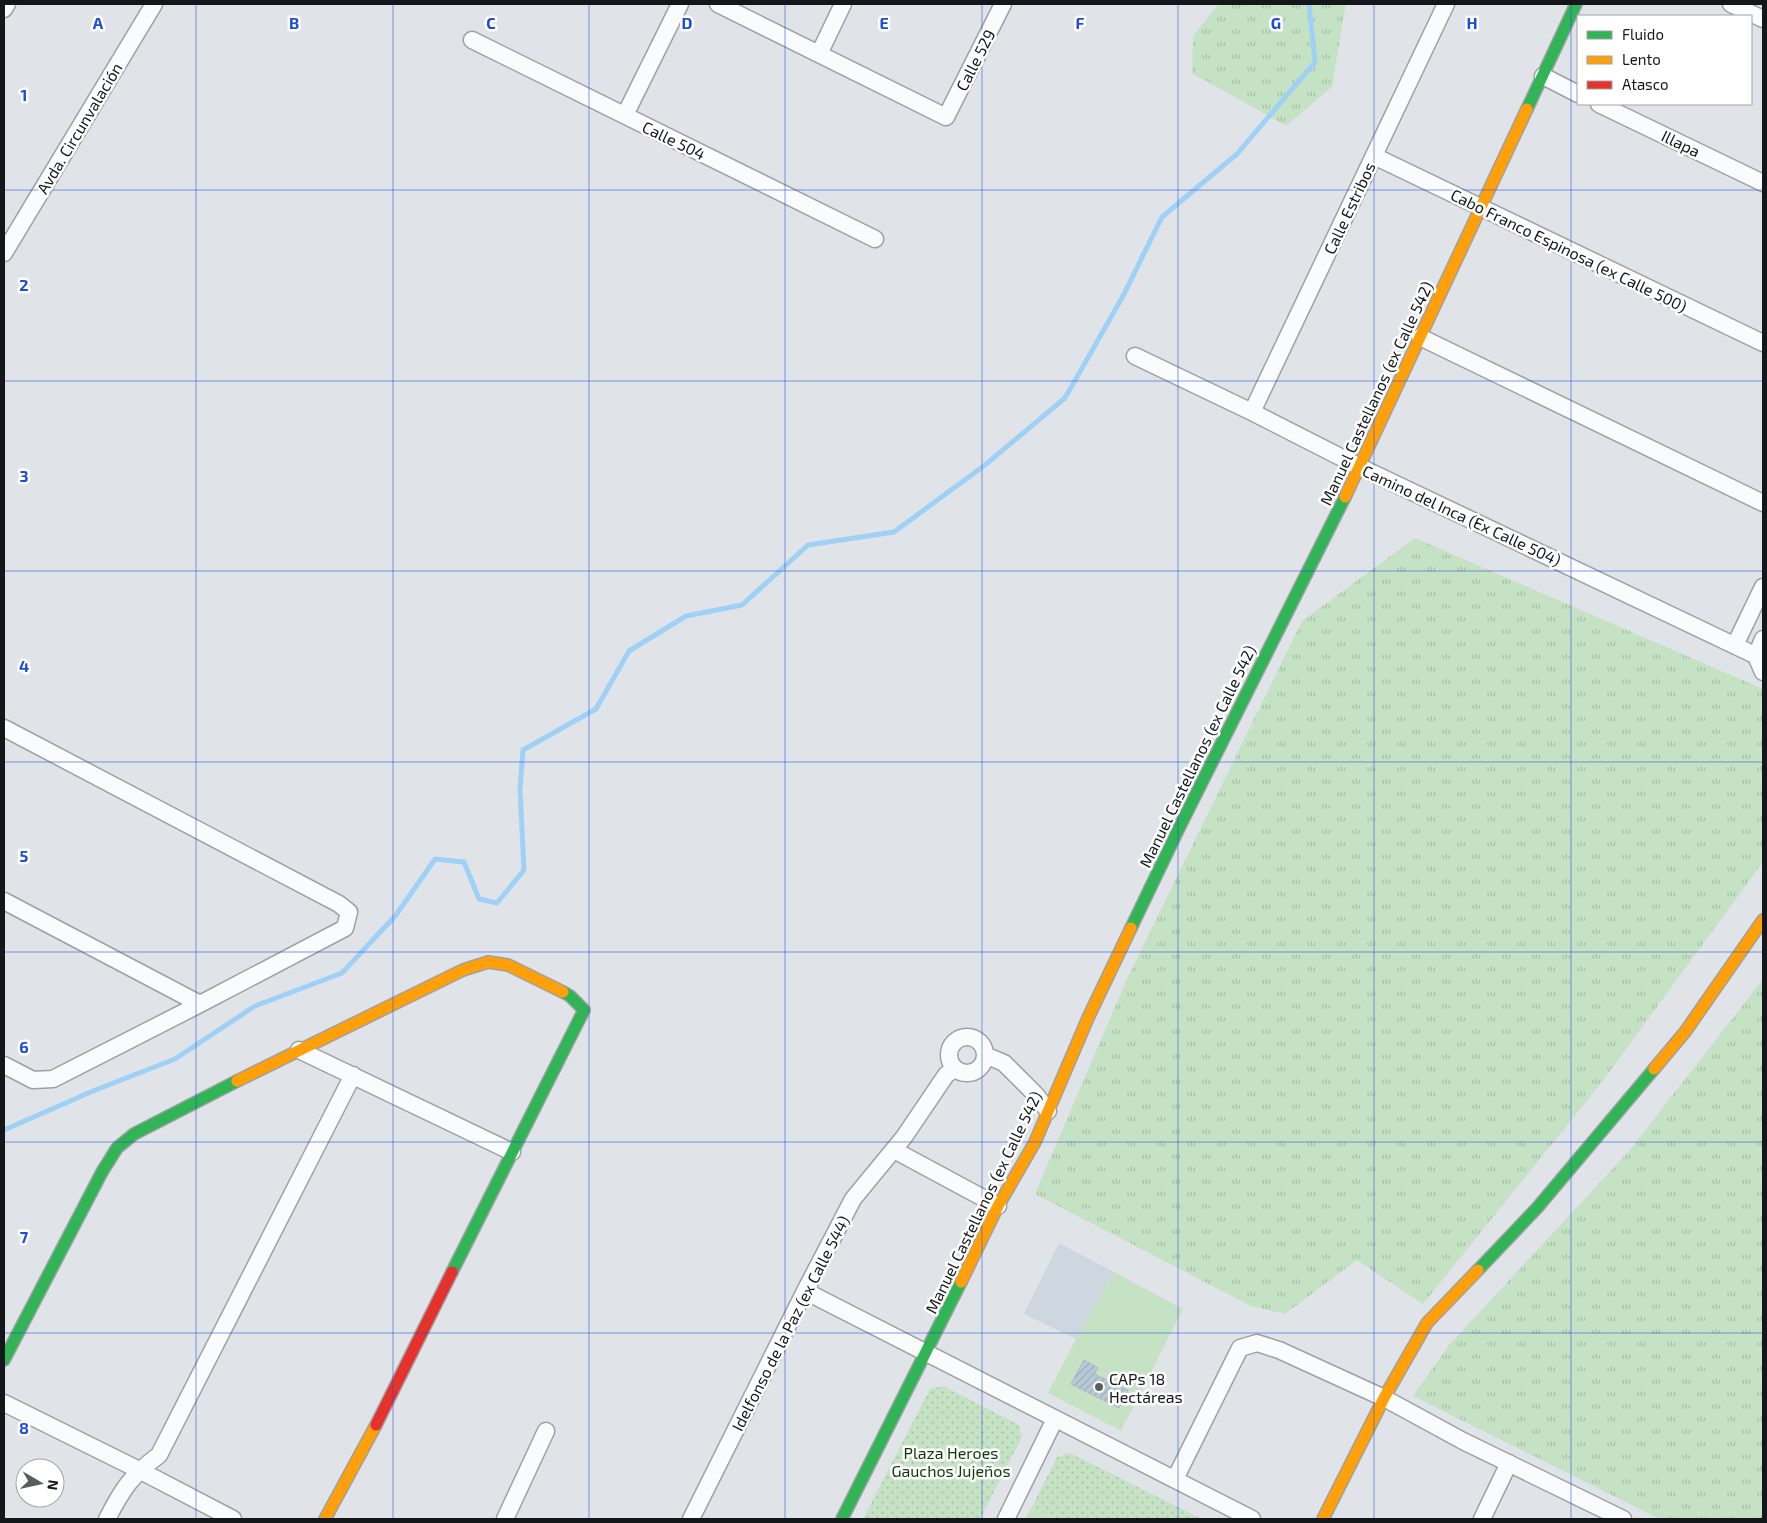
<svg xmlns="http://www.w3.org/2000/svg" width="1767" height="1523" font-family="'Exo 2',sans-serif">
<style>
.built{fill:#ced7e0}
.grass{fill:url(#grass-tufts)}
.park{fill:url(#park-dots)}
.garden{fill:#c5e2c5}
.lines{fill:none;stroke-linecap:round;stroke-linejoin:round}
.stream{stroke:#9fd0f6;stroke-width:5}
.building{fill:url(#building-hatch);stroke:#b3b6b9}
.street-casing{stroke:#9ea1a4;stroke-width:19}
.fast-casing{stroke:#9ea1a4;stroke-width:14}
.slow-casing{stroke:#9ea1a4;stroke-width:14}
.jam-casing{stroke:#9ea1a4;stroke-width:14}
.street{stroke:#fafbfc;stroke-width:16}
.fast{stroke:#30b455;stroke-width:11}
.slow{stroke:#ff9f0a;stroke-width:11}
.jam{stroke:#e5322d;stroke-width:11}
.grid{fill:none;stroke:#1d4ed8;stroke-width:1;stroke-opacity:0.55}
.poi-dot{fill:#5b5e61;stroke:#fff;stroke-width:2}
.labels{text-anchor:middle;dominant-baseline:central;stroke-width:5;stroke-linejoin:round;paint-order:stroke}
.street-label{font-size:16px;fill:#141619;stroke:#fff}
.poi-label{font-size:16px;fill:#141619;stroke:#fff;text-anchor:start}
.park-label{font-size:16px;fill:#0c3b06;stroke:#fff}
.grid-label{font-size:16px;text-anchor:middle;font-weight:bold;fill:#1d4ed8;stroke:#fff;stroke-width:5;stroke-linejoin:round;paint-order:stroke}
</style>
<defs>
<pattern id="grass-tufts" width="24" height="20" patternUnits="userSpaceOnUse" patternTransform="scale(1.25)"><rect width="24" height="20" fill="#c5e2c5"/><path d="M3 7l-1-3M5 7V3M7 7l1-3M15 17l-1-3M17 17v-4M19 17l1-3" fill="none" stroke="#a8c1a9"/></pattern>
<pattern id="park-dots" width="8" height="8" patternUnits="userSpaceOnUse" patternTransform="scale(1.25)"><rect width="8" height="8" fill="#c5e2c5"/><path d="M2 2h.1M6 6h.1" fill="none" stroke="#a8c1a9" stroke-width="1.8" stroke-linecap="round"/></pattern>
<pattern id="building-hatch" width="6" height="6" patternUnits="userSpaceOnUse" patternTransform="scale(1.25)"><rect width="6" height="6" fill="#b8cad9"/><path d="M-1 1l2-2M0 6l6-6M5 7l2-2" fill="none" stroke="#9dadba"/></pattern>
</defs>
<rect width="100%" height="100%" fill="#e0e4e8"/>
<path class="built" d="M1059 1243 1114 1272 1076 1339 1024 1314Z"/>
<path class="grass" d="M1219 4H1346L1332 87 1286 126 1192 73 1193 36Z
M1415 538 1763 689V862L1602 1082 1423 1304 1357 1260 1285 1314 1251 1306 1035 1194 1126 981 1302 621Z
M1763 979V1519H1660L1413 1396 1449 1345 1629 1151Z"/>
<path class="park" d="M943 1386 1019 1425 1022 1437 980 1519H863L930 1389Z
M1070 1453 1202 1519H1055L1032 1507 1057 1457Z"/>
<path class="garden" d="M1114 1272 1183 1309 1121 1431 1048 1393 1076 1339Z
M1032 1507 1055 1519H1025Z"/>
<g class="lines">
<path class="stream" d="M4 1130 93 1091 175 1059 255 1006 342 973 396 915 435 859 464 862 479 899 497 903 524 870 520 789 523 750 596 709 629 651 686 616 742 605 808 545 894 532 985 465 1065 398 1123 296 1162 217 1237 154 1315 62 1309 4"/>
</g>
<path class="building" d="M1084 1360 1098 1368 1094 1374 1128 1390 1119 1408 1071 1384Z"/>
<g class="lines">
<g class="street-casing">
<path id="street" d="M718 4 946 117 1003 4
M1731 4 1763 19
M4 9 7 4
M472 40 875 239
M819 54 843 4
M1543 76 1578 94
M1599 104 1763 183
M625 115 680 4
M1374 156 1763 343
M4 253 154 4
M1420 337 1763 503
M1135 356 1252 412 1360 467 1763 659
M1252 412 1446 4
M1763 639 1756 656 1763 672
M1735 645 1763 587
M4 728 339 904 349 912 345 928 200 1004 53 1079 33 1080 4 1065
M4 901 200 1004
M949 1055a18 18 0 1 1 36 0a18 18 0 1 1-36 0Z
M299 1050 512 1152
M985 1055 1004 1063 1037 1096 1048 1111
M894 1150 998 1206
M805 1291 1252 1519
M4 1403 139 1470 233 1519
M1175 1479 1240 1348 1257 1343 1279 1350 1384 1398 1463 1441 1623 1519
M107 1519C123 1488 131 1476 159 1455L353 1075
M505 1519 546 1431
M691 1519 805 1291 853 1199 904 1137 946 1075 954 1069
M1006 1519 1055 1419
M1482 1519 1509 1463"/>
</g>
<g class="fast-casing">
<path id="fast" d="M1527 109 1576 4
M1131 928 1180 826 1345 497
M1478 1270 1537 1208 1654 1069
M452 1272 584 1010 570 996 563 992
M4 1360 102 1172 117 1148 134 1134 237 1081
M842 1519 961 1282"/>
</g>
<g class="slow-casing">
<path id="slow" d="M1345 497 1527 109
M1654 1069 1685 1032 1763 920
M237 1081 463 970 488 962 508 965 563 992
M961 1282 998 1206 1035 1142 1088 1018 1131 928
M325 1519 376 1425
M1323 1519 1384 1398 1427 1323 1478 1270"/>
</g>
<g class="jam-casing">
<path id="jam" d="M376 1425 452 1272"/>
</g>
<use href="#street" class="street"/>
<use href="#fast" class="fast"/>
<use href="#slow" class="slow"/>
<use href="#jam" class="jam"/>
</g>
<path class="grid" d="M196 4V1519M393 4V1519M589 4V1519M785 4V1519M982 4V1519M1178 4V1519M1374 4V1519M1571 4V1519M4 190H1763M4 381H1763M4 571H1763M4 762H1763M4 952H1763M4 1142H1763M4 1333H1763"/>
<circle class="poi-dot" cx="1099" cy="1387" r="5"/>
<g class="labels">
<g class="street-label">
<text transform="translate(975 60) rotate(-63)">Calle 529</text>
<text transform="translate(79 128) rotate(-59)">Avda. Circunvalación</text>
<text transform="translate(674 140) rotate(26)">Calle 504</text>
<text transform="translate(1681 143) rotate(26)">Illapa</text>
<text transform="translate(1349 208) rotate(-65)">Calle Estribos</text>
<text transform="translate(1569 250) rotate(26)">Cabo Franco Espinosa (ex Calle 500)</text>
<text transform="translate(1376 393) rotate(-65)">Manuel Castellanos (ex Calle 542)</text>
<text transform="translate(1462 515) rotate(25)">Camino del Inca (Ex Calle 504)</text>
<text transform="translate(1197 756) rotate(-64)">Manuel Castellanos (ex Calle 542)</text>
<text transform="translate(983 1202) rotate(-64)">Manuel Castellanos (ex Calle 542)</text>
<text transform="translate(790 1323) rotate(-63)">Idelfonso de la Paz (ex Calle 544)</text>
</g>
<g class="poi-label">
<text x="1109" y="1378">CAPs 18<tspan x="1109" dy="18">Hectáreas</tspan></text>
</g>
<g class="park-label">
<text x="951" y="1452">Plaza Heroes<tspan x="951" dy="18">Gauchos Jujeños</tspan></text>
</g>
</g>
<g class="grid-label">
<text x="98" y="29">A</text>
<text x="294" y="29">B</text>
<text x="491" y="29">C</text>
<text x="687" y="29">D</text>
<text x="884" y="29">E</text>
<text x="1080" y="29">F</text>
<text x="1276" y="29">G</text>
<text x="1472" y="29">H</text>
<text x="24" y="101">1</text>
<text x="24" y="291">2</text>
<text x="24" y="482">3</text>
<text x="24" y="672">4</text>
<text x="24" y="862">5</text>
<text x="24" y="1053">6</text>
<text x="24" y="1243">7</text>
<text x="24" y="1434">8</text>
</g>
<rect width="1767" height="1523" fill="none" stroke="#141619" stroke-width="10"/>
<rect x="1577" y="15" width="175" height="90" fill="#ffffff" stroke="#a1a2a3"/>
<rect x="1587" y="31" width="25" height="8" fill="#30b455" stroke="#a1a2a3"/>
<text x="1622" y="40" font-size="15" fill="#141619">Fluido</text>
<rect x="1587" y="56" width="25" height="8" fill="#ff9f0a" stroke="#a1a2a3"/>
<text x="1622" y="65" font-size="15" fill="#141619">Lento</text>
<rect x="1587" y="81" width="25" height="8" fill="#e5322d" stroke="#a1a2a3"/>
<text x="1622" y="90" font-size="15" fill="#141619">Atasco</text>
<g transform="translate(40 1483) rotate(99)"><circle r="24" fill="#ffffff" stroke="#a1a2a3"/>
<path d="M0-4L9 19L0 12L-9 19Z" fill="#5b5e61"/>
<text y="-8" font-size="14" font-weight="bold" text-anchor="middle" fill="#141619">N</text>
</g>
</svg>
